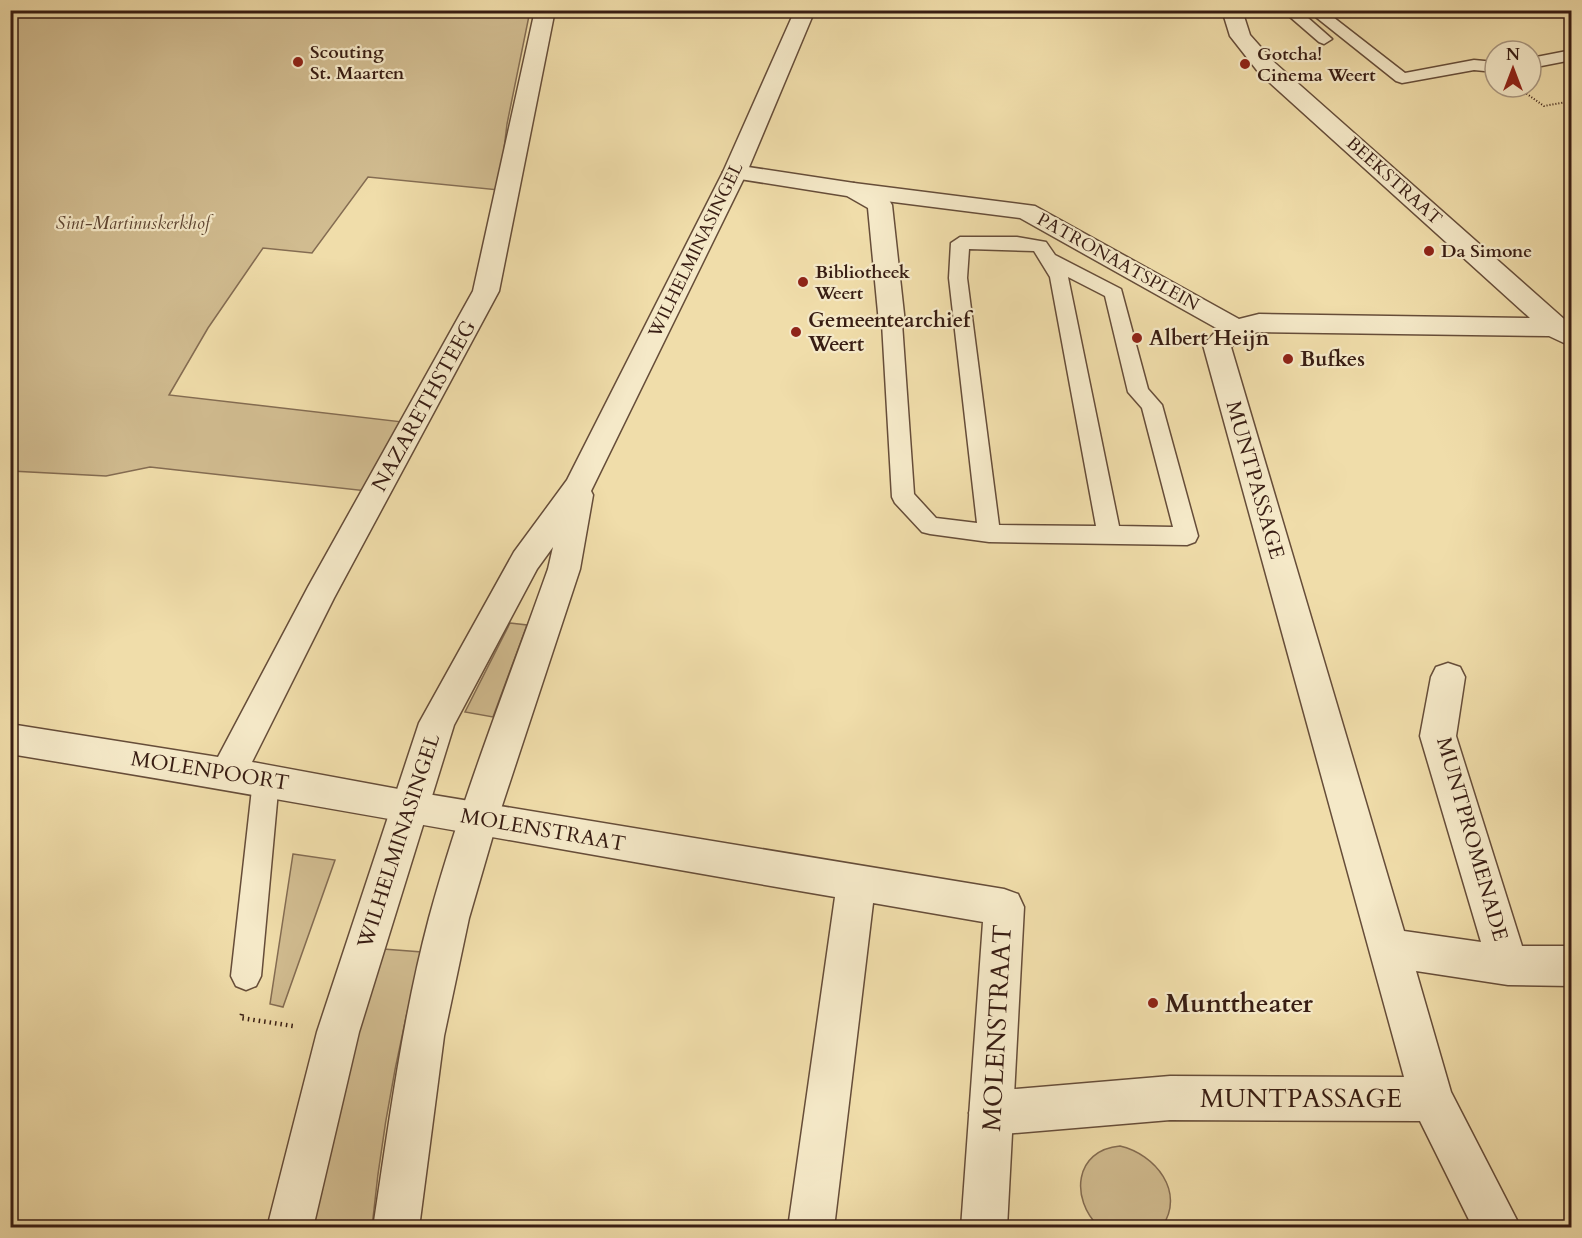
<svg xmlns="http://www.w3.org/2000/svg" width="1582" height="1238" font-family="Cardo,serif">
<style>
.green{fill:#d1bc90;stroke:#846c52;stroke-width:1.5}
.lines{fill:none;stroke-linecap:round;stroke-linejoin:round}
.service-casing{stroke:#664d39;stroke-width:3}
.pedestrian-casing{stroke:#664d39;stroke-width:3}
.minor-casing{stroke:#664d39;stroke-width:3}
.tertiary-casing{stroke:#664d39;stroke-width:3}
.path-far1{stroke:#381d13;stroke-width:2;stroke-dasharray:1 2;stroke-linecap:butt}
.path{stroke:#381d13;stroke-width:4.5;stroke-dasharray:1.5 4;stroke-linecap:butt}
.service{fill:#f5e9c8;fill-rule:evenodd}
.pedestrian{fill:#f5e9c8;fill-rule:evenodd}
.minor{fill:#f5e9c8;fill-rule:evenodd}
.tertiary{fill:#f5e9c8;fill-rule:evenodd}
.poi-dot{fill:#8f2418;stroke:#f5e9c8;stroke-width:2}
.labels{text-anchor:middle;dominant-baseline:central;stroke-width:4.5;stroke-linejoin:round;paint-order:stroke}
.far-poi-label{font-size:18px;font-weight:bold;fill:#381d13;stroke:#f5e9c8;text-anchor:start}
.far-street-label{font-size:18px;fill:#381d13;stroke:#f5e9c8}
.far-park-label{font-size:18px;font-style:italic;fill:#5e4532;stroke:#f5e9c8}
.poi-label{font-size:21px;font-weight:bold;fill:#381d13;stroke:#f5e9c8;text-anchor:start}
.street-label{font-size:21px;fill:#381d13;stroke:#f5e9c8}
.near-poi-label{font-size:26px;font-weight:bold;fill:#381d13;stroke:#f5e9c8;text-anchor:start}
.near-street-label{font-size:26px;fill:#381d13;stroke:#f5e9c8}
</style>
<rect width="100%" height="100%" fill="#f0ddaa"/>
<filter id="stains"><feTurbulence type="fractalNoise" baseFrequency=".00333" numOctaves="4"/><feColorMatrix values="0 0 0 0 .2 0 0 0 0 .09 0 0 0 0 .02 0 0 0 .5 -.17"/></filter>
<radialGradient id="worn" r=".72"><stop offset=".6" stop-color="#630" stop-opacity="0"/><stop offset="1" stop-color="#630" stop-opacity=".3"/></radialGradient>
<path class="green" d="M10 11H530L507 124 499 190 368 177 312 253 263 248 208 328 169 395 403 422 367 491 150 467 106 476 11 471Z
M510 623 527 625 493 717 465 712Z
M293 854 335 860 283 1007 270 1004Z
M383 949 422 952C398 1043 381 1134 372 1227L311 1228 347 1067Z
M1120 1146C1155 1154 1186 1192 1162 1227H1099C1070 1199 1074 1150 1120 1146Z"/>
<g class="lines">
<g class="service-casing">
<path id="service" d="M1282 10H1299L1332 39 1324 44 1319 42Z
M1307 10H1324L1405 73 1474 60 1495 62V72L1474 70 1402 83 1396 81Z
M1572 50V60L1531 68V58Z
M960 237H1017L1046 242 1055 255 1121 289 1148 389 1162 405 1198 536 1195 542 1187 545 989 542 930 534 922 532 895 503 892 497 882 323 885 319H899L902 323 914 494 936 518 977 523 949 278 951 243ZM969 249 1034 251 1050 277 1096 526 999 525 967 278ZM1068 277 1105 296 1128 392 1142 408 1173 527 1119 526Z
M266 768 275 772 279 780 261 976 256 986 246 990 236 986 231 976 253 780 257 772Z"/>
</g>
<g class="pedestrian-casing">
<path id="pedestrian" d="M1222 10H1242L1250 35 1275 63 1572 326V341L1564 343 1549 336 1259 332 1245 335 1231 347 1404 931 1481 942 1420 736 1431 677 1436 667 1448 663 1460 667 1465 677 1456 736 1522 946H1572V986L1508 985 1416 971 1451 1092 1521 1228H1473L1420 1121 1170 1120 991 1135 976 1128 969 1113 976 1098 991 1091 1170 1076 1404 1077 1203 345 1218 329 1020 218 854 197 846 195 842 190 846 185 854 183 1035 206 1239 319 1259 314 1530 318 1259 73 1230 36Z"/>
</g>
<g class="minor-casing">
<path id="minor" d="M535 10H555L499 291 334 598 252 762 409 791 1004 889 1018 894 1024 907 1007 1228H961L983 922 873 903 834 1228H788L835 897C560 850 286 799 10 754V724L218 757 308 587 473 291Z
M735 165 854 183 889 200 892 205 905 323 901 329 892 332 883 329 879 323 868 208 847 196 727 177 723 172 727 167Z"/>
</g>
<g class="tertiary-casing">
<path id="tertiary" d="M795 10H815L747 172 591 491 593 495 580 569 498 818 469 918 444 1036 419 1228H373C389 1124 402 1020 429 918 461 800 507 685 548 569L553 547 537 569 454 725 359 1032 313 1228H267L317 1032 419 723 514 552 567 480 723 172Z"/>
</g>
<path class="path-far1" d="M1524 92 1544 106 1572 101"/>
<path class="path" d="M242 1014 241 1018 293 1026"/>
<use href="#service" class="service"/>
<use href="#pedestrian" class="pedestrian"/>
<use href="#minor" class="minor"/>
<use href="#tertiary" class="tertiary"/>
</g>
<g class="poi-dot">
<circle cx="298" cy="62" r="6"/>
<circle cx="1245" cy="64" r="6"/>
<circle cx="1429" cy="251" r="6"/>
<circle cx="803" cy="282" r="6"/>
<circle cx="796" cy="332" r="6"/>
<circle cx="1137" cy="338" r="6"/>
<circle cx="1288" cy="359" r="6"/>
<circle cx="1153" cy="1003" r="6"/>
</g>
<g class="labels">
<g class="far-poi-label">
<text x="310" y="52">Scouting<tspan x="310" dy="21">St. Maarten</tspan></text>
<text x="1257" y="54">Gotcha!<tspan x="1257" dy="21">Cinema Weert</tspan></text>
<text x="1441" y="251">Da Simone</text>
<text x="815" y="272">Bibliotheek<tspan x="815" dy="21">Weert</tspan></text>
</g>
<g class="far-street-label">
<text transform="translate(1394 181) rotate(42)">BEEKSTRAAT</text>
<text transform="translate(696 250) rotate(-64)">WILHELMINASINGEL</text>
<text transform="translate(1118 262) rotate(29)">PATRONAATSPLEIN</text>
</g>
<g class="far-park-label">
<text x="133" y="223">Sint-Martinuskerkhof</text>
</g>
<g class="poi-label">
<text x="808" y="320">Gemeentearchief<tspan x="808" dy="24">Weert</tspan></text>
<text x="1149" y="338">Albert Heijn</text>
<text x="1300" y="359">Bufkes</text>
</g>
<g class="street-label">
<text transform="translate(424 406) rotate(-61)">NAZARETHSTEEG</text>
<text transform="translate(1255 480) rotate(74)">MUNTPASSAGE</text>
<text transform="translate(210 771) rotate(9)">MOLENPOORT</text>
<text transform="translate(543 830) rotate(10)">MOLENSTRAAT</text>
<text transform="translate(1472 839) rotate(74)">MUNTPROMENADE</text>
<text transform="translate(399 841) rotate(-72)">WILHELMINASINGEL</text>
</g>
<g class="near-poi-label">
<text x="1165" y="1003">Munttheater</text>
</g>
<g class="near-street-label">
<text transform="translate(997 1028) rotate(-87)">MOLENSTRAAT</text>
<text x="1301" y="1098">MUNTPASSAGE</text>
</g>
</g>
<rect width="1582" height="1238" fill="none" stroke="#f0ddaa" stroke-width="36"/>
<rect x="12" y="12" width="1558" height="1214" fill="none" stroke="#381d13" stroke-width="3"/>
<rect x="18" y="18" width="1546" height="1202" fill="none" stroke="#381d13" stroke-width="1.5"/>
<g transform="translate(1513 69)"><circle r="28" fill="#f5e9c8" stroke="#a99780" stroke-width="1.5"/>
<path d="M0-4.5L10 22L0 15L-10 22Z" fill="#8f2418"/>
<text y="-9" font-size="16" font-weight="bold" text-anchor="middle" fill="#381d13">N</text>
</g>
<rect width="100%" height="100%" filter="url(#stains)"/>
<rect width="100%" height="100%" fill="url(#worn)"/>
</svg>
